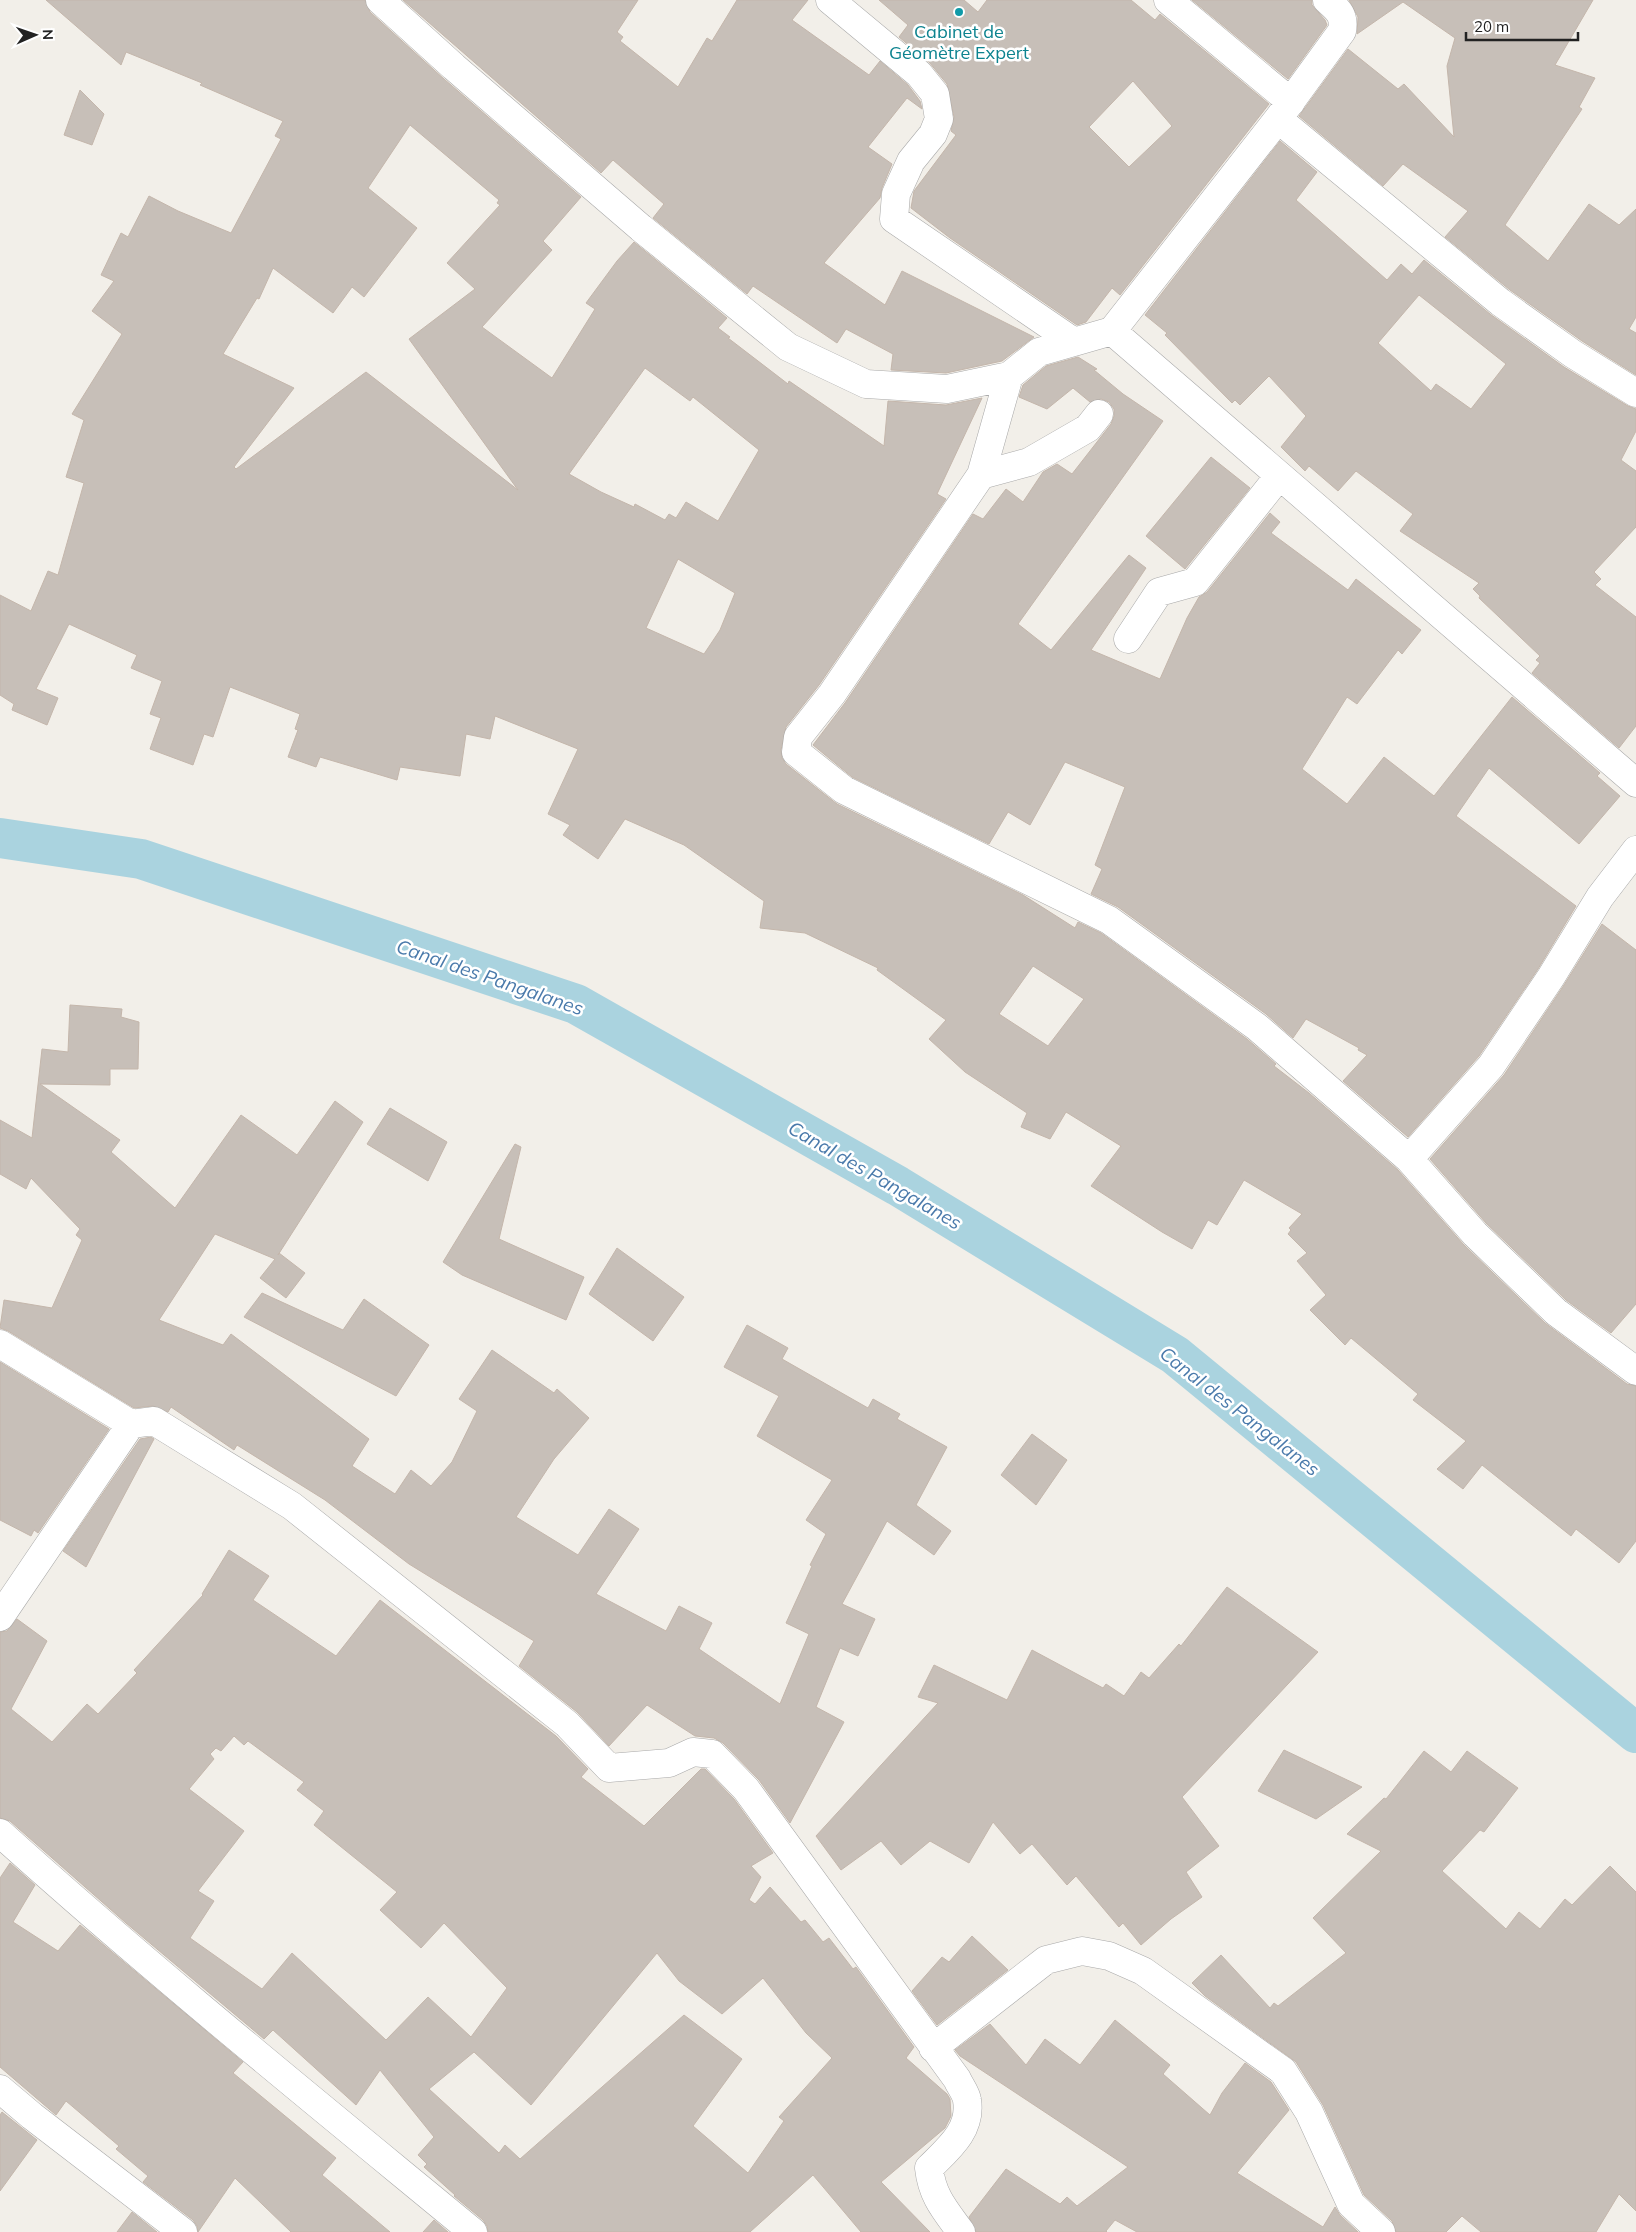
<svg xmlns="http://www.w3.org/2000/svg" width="1636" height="2232" font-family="Mulish,sans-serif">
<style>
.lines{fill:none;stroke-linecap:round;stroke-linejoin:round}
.canal{stroke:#aad3df;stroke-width:40}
.building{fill:#c7bfb8;stroke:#c4b6ab;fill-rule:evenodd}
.minor-casing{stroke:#a9a9a9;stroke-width:29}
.minor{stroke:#fff;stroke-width:28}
.culture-dot{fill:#0f9aa8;stroke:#fff;stroke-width:2}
.labels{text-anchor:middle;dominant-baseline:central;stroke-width:5;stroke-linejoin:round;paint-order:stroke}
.culture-label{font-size:18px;fill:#0d838f;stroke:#fff}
.water-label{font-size:19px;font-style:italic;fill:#4a7aab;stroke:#fff}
</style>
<rect width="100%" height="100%" fill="#f2efe9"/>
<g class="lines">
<path class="canal" d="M0 838 141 859 576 1004 898 1186 1175 1355 1636 1733"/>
</g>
<path class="building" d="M46 0H365L370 12 444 79 581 197 543 241 552 250 482 327 552 378 595 309 586 303 617 261 634 242 727 318 718 328 730 337 728 338 788 384 789 381 884 446 888 401 946 405 982 398 937 494 946 499 819 685 786 727 781 750 782 758 786 764 837 804 1023 895 1075 928 1078 922 1101 933 1247 1039 1276 1064 1274 1066 1309 1093 1398 1170 1464 1245 1545 1323 1627 1384 1636 1386V1541L1619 1563 1576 1529 1571 1536 1482 1465 1463 1489 1437 1469 1466 1441 1413 1400 1418 1394 1351 1338 1345 1345 1310 1310 1326 1295 1297 1261 1307 1253 1288 1234 1291 1230 1289 1228 1302 1214 1244 1180 1217 1225 1208 1220 1192 1249 1162 1232 1091 1186 1121 1146 1066 1112 1050 1139 1021 1127 1027 1113 965 1072 929 1039 946 1020 877 970 878 968 805 933 760 928 764 901 684 845 625 819 598 859 563 835 570 825 548 814 578 749 495 716 490 739 466 734 460 776 400 767 397 780 320 757 316 767 288 757 298 730 295 729 300 714 230 687 213 737 204 734 193 765 150 749 161 718 150 714 162 681 131 668 137 655 69 624 36 689 58 698 47 725 12 710 14 704 0 695V595L31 611 48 571 58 575 84 483 66 477 84 420 72 414 122 334 92 311 114 281 101 275 121 233 128 237 149 196 178 211 231 233 281 139 275 136 283 121 200 85 202 83 126 52 121 65ZM410 125 499 200 497 203 500 205 447 263 475 289 409 339 518 490 366 372 236 469 234 467 294 388 223 354 257 298 259 299 273 268 333 313 352 287 364 297 417 228 368 188ZM645 368 690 401 693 397 759 450 718 521 686 502 676 518 669 514 665 520 635 504 634 507 601 492 569 474ZM678 559 735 593 720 630 704 654 646 628ZM1033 966 1084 999 1048 1046 999 1014Z
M403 0H638L617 32 623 37 620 41 678 87 707 38 712 41 737 0H808L792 20 869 75 880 61 908 85 920 101 922 109 907 98 868 147 892 164 882 188 880 198 824 263 885 305 902 271 1034 337 1002 361 946 373 891 370 893 354 846 329 837 343 753 286 747 294 653 218 664 204 613 160 601 173Z
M879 0H964L978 12 987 0H1131L1155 20 1160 14 1269 104 1120 295 1112 288 1086 322 1077 325 950 238 911 208 914 191 956 135 951 131 954 117 947 84 929 62 899 37 908 25ZM1133 81 1172 126 1129 167 1089 127Z
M1192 0H1312V5L1325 20 1327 25 1288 79Z
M1349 0H1593L1555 65 1595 78 1579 107 1582 109 1505 225 1548 261 1589 204 1619 225 1636 209V317L1629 329 1636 333V375L1582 341 1510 290 1445 237 1468 211 1403 164 1383 186 1299 116 1348 49 1398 89 1404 84 1454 137 1447 66 1455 38 1403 2 1357 34 1358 17Z
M80 90 104 114 92 145 64 135Z
M1280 141 1317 172 1296 200 1387 280 1401 264 1412 274 1424 260 1490 314 1564 367 1628 406 1636 409V431L1621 460 1636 471V527L1594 572 1601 579 1595 585 1636 617V726L1619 748 1532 673 1540 663 1536 660 1540 656 1479 598 1480 596 1473 589 1479 583 1400 531 1413 514 1356 471 1338 491 1309 466 1305 471 1281 447 1306 416 1269 376 1240 405 1235 400 1232 403 1165 335 1167 333 1145 315ZM1419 295 1506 364 1471 409 1436 384 1431 391 1378 343Z
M1078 357 1097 369 1094 370 1123 394 1163 421 1018 624 1051 650 1129 555 1146 568 1091 650 1160 679 1187 618 1199 597 1207 592 1270 513 1280 522 1271 533 1348 590 1356 579 1421 630 1402 654 1398 650 1357 704 1347 697 1302 769 1347 804 1384 757 1434 796 1512 697 1600 773 1597 776 1620 796 1579 844 1489 768 1456 816 1576 906 1538 969 1479 1056 1408 1137 1343 1081 1367 1055 1358 1050 1359 1048 1306 1019 1293 1038 1266 1014 1118 907 1091 894 1102 869 1095 865 1125 787 1065 762 1030 825 1008 812 989 844 852 777 813 745 845 703 973 514 983 519 1006 489 1023 502 1043 472 1057 464 1072 474 1111 424 1114 416V409L1109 402 1101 399 1090 402 1073 388 1047 409 1019 397 1023 385 1046 366Z
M1211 457 1250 488 1185 569 1146 536Z
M1602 924 1636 950V1304L1611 1333 1566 1300 1486 1223 1430 1159 1504 1075 1564 985Z
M70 1005 122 1009 121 1017 139 1022 138 1069H110V1085L40 1084 120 1140 111 1152 175 1208 241 1115 297 1155 335 1101 363 1122 278 1255 279 1253 305 1273 286 1298 260 1278 275 1259 215 1234 159 1320 223 1345 231 1334 369 1439 352 1466 395 1494 411 1470 431 1486 452 1462 477 1411 459 1399 492 1350 554 1393 557 1389 589 1418 554 1459 516 1517 578 1555 609 1509 639 1529 596 1594 666 1631 679 1606 712 1623 699 1649 780 1704 809 1634 786 1623 812 1566 810 1565 826 1534 806 1520 832 1480 757 1436 779 1396 724 1367 747 1325 788 1348 782 1359 868 1408 873 1399 900 1414 897 1419 947 1447 916 1505 951 1531 934 1555 887 1521 842 1604 875 1619 858 1656 840 1648 816 1707 844 1722 790 1823 759 1780 723 1743 714 1738 695 1736 647 1705 609 1746 577 1712 519 1666 534 1641 409 1564 325 1500 237 1445 234 1450 171 1407 168 1412 153 1406 134 1408 8 1331 0 1328 4 1300 52 1308 82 1240 76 1235 80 1229 31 1178 26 1189 0 1174V1120L32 1138 42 1049 68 1052Z
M390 1108 447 1142 428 1181 367 1144Z
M515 1144 521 1147 499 1239 584 1277 566 1320 462 1275 443 1262Z
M617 1248 684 1297 653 1341 589 1294Z
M262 1293 343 1330 364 1299 429 1345 396 1396 244 1317Z
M0 1362 109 1429 38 1533 34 1530 31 1536 0 1520Z
M1032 1434 1067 1460 1036 1505 1001 1475Z
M151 1437 154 1439 86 1567 63 1551 140 1439Z
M229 1550 269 1576 253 1600 336 1656 380 1600 556 1736 588 1769 581 1777 644 1826 701 1769H705L734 1799 773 1853 751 1866 761 1877 749 1900 755 1904 770 1887 801 1922 805 1920 823 1942 829 1938 853 1969 856 1967 914 2047 906 2058 947 2094 950 2099 951 2116 945 2128 881 2182 930 2232H861L813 2175 750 2232H488L487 2226 483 2220 454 2196 455 2195 424 2167 427 2164 418 2155 434 2137 380 2070 356 2105 273 2030 264 2039 126 1923 10 1821 0 1818V1632L7 1631 17 1619 47 1641 11 1709 52 1742 87 1704 98 1714 137 1673 134 1670 203 1595 202 1594ZM234 1736 244 1745 248 1741 304 1782 297 1790 324 1811 314 1825 397 1892 380 1910 421 1948 444 1923 507 1988 471 2037 428 1997 386 2040 292 1953 262 1989 190 1938 214 1901 198 1891 244 1831 189 1789 214 1759 210 1754 216 1748 221 1751ZM657 1953 679 1981 722 2014 763 1978 806 2033 832 2058 779 2117 784 2121 748 2173 693 2126 742 2059 684 2015 520 2159 505 2145 499 2153 429 2089 474 2052 531 2105Z
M1227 1587 1318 1652 1182 1797 1219 1846 1186 1872 1202 1897 1171 1919 1141 1945 1123 1923 1119 1927 1076 1876 1067 1885 1032 1844 1020 1854 993 1822 969 1863 930 1841 901 1865 881 1841 841 1870 816 1836 938 1703 918 1697 934 1665 1007 1700 1032 1650 1103 1688 1106 1684 1124 1696 1141 1672 1149 1678 1179 1644 1181 1646Z
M1284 1750 1362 1787 1316 1819 1258 1791Z
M1424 1751 1451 1772 1467 1751 1518 1788 1484 1832 1480 1830 1442 1871 1506 1929 1519 1912 1540 1929 1565 1899 1572 1905 1610 1866 1636 1892V2211L1619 2194 1596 2232H1481L1462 2216 1446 2232H1396L1392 2221 1364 2195 1323 2105 1296 2062 1205 1996 1192 1983 1221 1955 1270 2008 1274 2003 1278 2006 1346 1953 1313 1918 1381 1851 1347 1834 1384 1798 1386 1799Z
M10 1863 35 1885 13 1922 58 1951 80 1925 243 2062 233 2073 336 2158 322 2175 390 2232H291L235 2178 198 2232 197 2226 193 2220 143 2182 148 2176 116 2149 119 2146 66 2101 56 2115 0 2067V1878Z
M972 1936 1008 1970 937 2025 912 1991 942 1957 949 1962Z
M1115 2020 1170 2065 1163 2074 1210 2115 1222 2093 1245 2063 1271 2082 1289 2110 1237 2173 1323 2227 1335 2207 1340 2215 1358 2232H1137L1115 2220 1106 2231 1107 2232H976L969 2217 1006 2169 1060 2204 1067 2197 1077 2206 1128 2167 960 2056 955 2050 990 2024 1026 2065 1045 2039 1080 2065Z
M2 2112 37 2140 0 2191V2115Z
M132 2212 157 2232H117Z
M434 2220 448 2232H423Z"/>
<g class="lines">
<g class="minor-casing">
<path id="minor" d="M380 0 454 67 641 228 788 347 866 384 947 389 1009 376 1039 352 1112 331 1636 783
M830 0 919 74 935 94 939 119 933 134 911 161 896 194 894 219 1074 342
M1168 0 1291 102
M1278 119 1500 302 1573 354 1636 393
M1112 331 1278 119 1342 31C1345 15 1338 10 1327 0
M1099 414 1088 428 1029 462 981 475 832 694 798 737 796 752 844 790 1109 920 1257 1027 1409 1159 1475 1234 1556 1312 1636 1371
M981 475 1009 376
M1128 639 1159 592 1195 582 1279 476
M1409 1159 1491 1066 1551 977 1600 897 1636 850
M0 1344 131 1424 154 1421 292 1506 567 1724 609 1768 669 1763 693 1752 712 1754 746 1789 957 2079C960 2086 966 2093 967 2100 972 2130 948 2149 929 2168 932 2196 945 2210 961 2232
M0 1617 131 1424
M0 1833C153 1971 314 2101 473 2232
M933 2048 1046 1960 1082 1951 1109 1956 1143 1971 1283 2071 1309 2112 1351 2204 1381 2232
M0 2089 32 2116 183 2232"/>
</g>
<use href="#minor" class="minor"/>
</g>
<circle class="culture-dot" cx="959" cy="12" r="5"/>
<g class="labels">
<g class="culture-label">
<text x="959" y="31">Cabinet de<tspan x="959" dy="21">Géomètre Expert</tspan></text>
</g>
<g class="water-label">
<text transform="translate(490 977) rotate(19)">Canal des Pangalanes</text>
<text transform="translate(875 1175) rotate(30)">Canal des Pangalanes</text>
<text transform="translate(1240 1411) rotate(38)">Canal des Pangalanes</text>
</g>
</g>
<g transform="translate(35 35) rotate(88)" stroke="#ffffff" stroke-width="4" paint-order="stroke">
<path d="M0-4L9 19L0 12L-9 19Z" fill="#222222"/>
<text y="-8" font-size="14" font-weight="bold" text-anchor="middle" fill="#222222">N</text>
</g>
<path d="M1466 32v8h112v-8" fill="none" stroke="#222222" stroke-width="2.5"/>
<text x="1474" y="32" font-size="15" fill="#222222" stroke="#ffffff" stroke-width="4" paint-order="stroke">20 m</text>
</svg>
